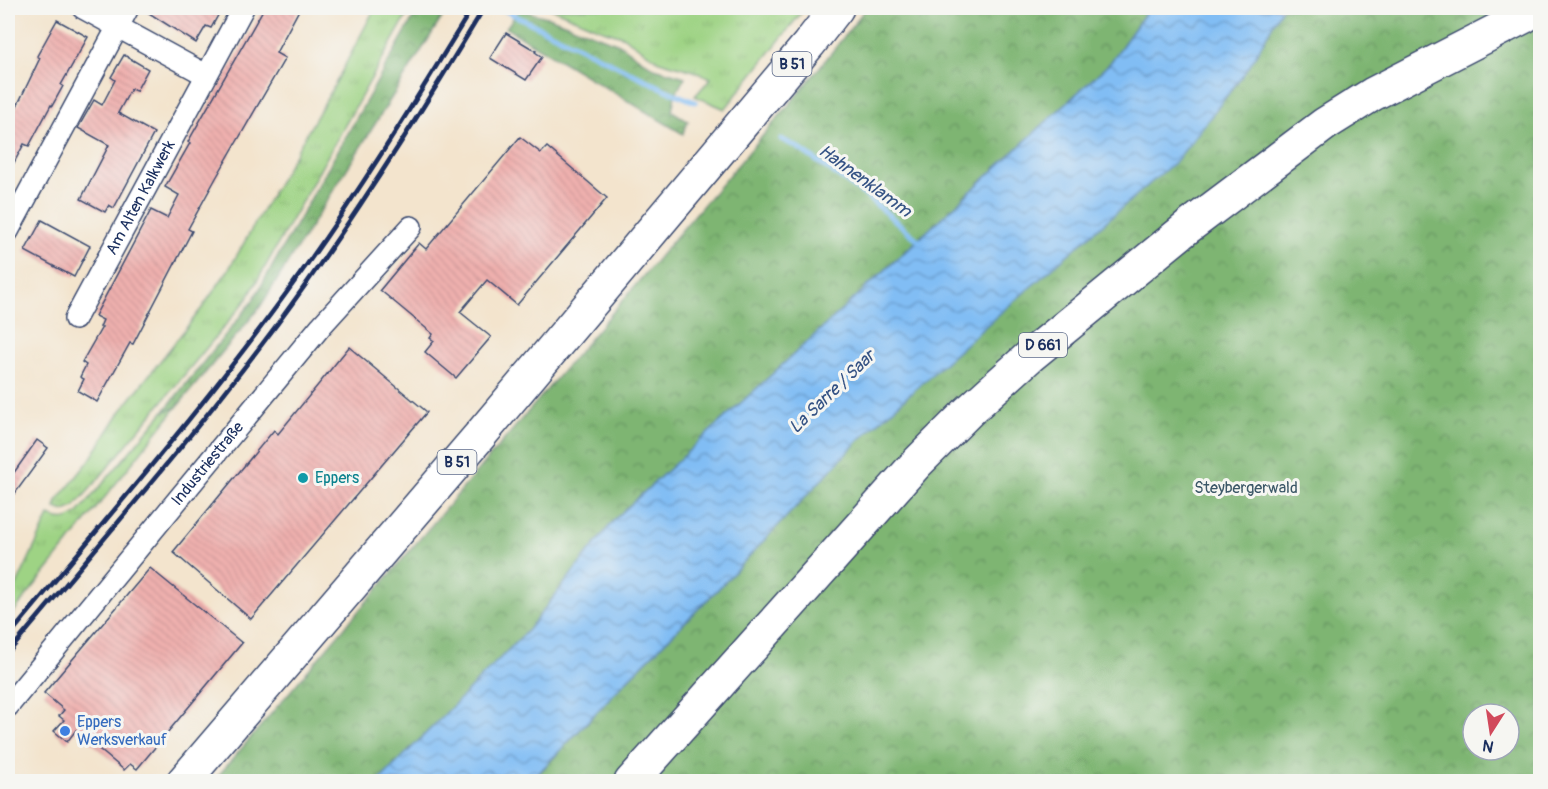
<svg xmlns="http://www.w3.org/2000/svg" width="1548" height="789" font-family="Pangolin,sans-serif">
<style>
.grass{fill:url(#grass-tufts);stroke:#5c8171;stroke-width:1.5}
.forest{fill:url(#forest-crowns);stroke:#4c7268;stroke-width:1.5;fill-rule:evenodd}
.water{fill:url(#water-waves);stroke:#4e76a9;stroke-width:1.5}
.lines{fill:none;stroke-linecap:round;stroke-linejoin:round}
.stream{stroke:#81bdf4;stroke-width:5}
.building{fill:url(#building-back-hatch)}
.minor-casing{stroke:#3b4a6f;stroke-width:24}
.primary-casing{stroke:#3b4a6f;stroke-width:36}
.minor{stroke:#fff;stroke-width:21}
.primary{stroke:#fff;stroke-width:33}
.rail{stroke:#1b2f5e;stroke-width:4.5}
.culture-dot{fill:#0f9aa8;stroke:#f6f6f2;stroke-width:2}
.shop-dot{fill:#3f7fe0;stroke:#f6f6f2;stroke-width:2}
.labels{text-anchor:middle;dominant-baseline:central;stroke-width:6;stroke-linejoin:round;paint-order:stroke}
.shield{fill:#f6f6f2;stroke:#5d6b8a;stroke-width:1.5}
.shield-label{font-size:15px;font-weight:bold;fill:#1b2f5e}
.street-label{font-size:16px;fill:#1b2f5e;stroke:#f6f6f2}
.culture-label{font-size:16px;fill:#0d838f;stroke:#f6f6f2;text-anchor:start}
.park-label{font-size:16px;fill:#3c5868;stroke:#f6f6f2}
.shop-label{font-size:16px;fill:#366cbe;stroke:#f6f6f2;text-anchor:start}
.water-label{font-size:18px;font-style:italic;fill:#345284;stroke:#f6f6f2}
</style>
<defs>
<pattern id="grass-tufts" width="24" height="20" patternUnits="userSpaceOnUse" patternTransform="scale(1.5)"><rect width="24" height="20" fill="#9ed384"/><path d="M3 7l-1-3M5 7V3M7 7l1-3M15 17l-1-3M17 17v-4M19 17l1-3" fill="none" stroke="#88b574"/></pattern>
<pattern id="forest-crowns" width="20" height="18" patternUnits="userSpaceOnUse" patternTransform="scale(1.5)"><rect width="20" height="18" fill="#7eb572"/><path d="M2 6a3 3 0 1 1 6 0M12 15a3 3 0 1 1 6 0" fill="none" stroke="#669461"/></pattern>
<pattern id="water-waves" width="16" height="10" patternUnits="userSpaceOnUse" patternTransform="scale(1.5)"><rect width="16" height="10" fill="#81bdf4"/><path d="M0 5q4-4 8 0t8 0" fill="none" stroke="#699ac9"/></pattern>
<pattern id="building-back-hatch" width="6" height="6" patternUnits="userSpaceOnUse" patternTransform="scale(1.5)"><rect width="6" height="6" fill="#efb0ae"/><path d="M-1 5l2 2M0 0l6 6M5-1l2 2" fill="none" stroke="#cc9898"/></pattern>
</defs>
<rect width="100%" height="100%" fill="#f6f6f2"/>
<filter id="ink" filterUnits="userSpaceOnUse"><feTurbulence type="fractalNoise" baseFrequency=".0167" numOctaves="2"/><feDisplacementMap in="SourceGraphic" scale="12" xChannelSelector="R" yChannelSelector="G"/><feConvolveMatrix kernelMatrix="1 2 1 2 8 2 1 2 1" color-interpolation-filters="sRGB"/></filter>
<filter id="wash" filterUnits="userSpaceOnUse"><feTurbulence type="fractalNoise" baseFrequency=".008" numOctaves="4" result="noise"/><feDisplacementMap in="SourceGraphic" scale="24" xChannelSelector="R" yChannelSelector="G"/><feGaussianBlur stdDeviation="1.35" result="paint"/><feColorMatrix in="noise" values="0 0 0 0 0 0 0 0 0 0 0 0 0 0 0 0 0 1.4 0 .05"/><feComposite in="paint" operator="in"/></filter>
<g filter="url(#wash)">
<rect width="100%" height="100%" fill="#f3e4cd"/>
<path class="grass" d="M375 8H411L247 299 90 489 74 507 65 511 55 508 57 501 89 461 120 412 202 308 229 269 334 86Z
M550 8H805L725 109 695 96 711 78 694 71 659 61 622 36 600 29Z
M176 408 8 619V600L13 593 49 516C61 521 67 521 78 513L164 411Z"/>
<path class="forest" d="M419 8H448L260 307 176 408 164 411 252 302Z
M866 8H1149L1110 63 615 519 528 630 379 781 213 782C362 609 509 436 655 262 726 177 800 96 866 8Z
M1282 8H1540V781L531 782 624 683 719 588 860 439 990 322 1249 67ZM1473 714H1509V750H1473Z
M519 10 551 18 619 44 654 68 685 77 675 95 672 111 688 121 683 134 506 28Z"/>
<path class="water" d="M1149 8H1282L1249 67 1177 160 990 322 860 439 719 588 624 683 531 781H379L528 630 615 519 1110 63Z"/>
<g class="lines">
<path class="stream" d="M506 11 666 90 695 102
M781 139 797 147 865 195 924 245"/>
</g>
<g id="blocks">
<path class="building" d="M141 8H222L211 28 206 26 196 43Z
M264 8H300L276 53 285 58 216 178 188 229 192 231 133 344 130 343 97 402 78 391 84 379 80 377 86 365 82 362 102 327H100L103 320 95 316 151 210 167 218 179 195 165 187 190 143 188 142Z
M57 20 88 37 61 85 63 86 52 106 51 105 29 146 24 144 8 174V125L40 58 37 56Z
M506 33 536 51 535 52 542 57 526 80 490 58Z
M124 55 148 69 136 91 131 89 118 113 154 133 114 208 109 205 105 212 81 199 109 145 78 128 94 100 102 105 115 80 111 77Z
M520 137 541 153 547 147 607 198 517 305 487 280 460 312 491 337 456 378 425 352 434 341 430 338 433 334 380 290 419 243 426 249Z
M42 220 90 246 74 277 25 251Z
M349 347 427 412 251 619 173 552 274 430 278 434Z
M37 440 48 448 8 503V481Z
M150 568 242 643 137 769 130 764 124 770 76 730 67 742 54 731 64 720 59 716 64 710 44 693Z"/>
</g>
</g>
<g filter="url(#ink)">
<use href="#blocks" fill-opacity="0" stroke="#3b4a6f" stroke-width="1.5"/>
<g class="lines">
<g class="minor-casing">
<g id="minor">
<path d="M83 8 206 75"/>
<path d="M8 231 128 8"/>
<path id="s1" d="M75 319 243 8"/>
<path id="s2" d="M8 706 321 326 411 227"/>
</g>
</g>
<g class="primary-casing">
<path id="primary" d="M183 782 482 433 809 44 837 8
M631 782 917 463 969 411 1030 356 1188 227 1325 124 1373 94 1523 17 1537 8"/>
</g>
<use href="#minor" class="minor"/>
<use href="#primary" class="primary"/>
<path class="rail" d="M8 637C105 520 206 405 295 281 359 193 415 101 472 8
M8 653C99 544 193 437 278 323 353 221 419 116 484 8"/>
</g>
</g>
<circle class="culture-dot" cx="303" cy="478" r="6"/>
<circle class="shop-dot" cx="65" cy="731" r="6"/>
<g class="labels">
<g class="shield">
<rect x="772.5" y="52" width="39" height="24" rx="4.5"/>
<rect x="1019" y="333" width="48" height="24" rx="4.5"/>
<rect x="437.5" y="450" width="39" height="24" rx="4.5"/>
</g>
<g class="shield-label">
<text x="792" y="64">B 51</text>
<text x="1043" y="345">D 661</text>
<text x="457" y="462">B 51</text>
</g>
<g class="street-label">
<text stroke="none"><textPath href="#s1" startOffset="138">Am Alten Kalkwerk</textPath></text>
<text stroke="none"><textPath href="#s2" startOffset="314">Industriestraße</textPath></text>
</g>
<g class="culture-label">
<text x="315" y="478">Eppers</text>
</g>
<g class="park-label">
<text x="1246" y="488">Steybergerwald</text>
</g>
<g class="shop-label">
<text x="77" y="722">Eppers<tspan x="77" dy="18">Werksverkauf</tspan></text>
</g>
<g class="water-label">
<text transform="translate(865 181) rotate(36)">Hahnenklamm</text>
<text transform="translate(832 392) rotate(-44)">La Sarre / Saar</text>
</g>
</g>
<rect width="1548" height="789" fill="none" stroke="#f6f6f2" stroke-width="30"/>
<g transform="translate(1491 732) rotate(192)"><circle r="28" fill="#f6f6f2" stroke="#9ea6b7" stroke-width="1.5"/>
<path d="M0-4.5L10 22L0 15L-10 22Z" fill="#d1495b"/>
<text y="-9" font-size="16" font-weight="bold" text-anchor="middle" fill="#1b2f5e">N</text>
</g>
</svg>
